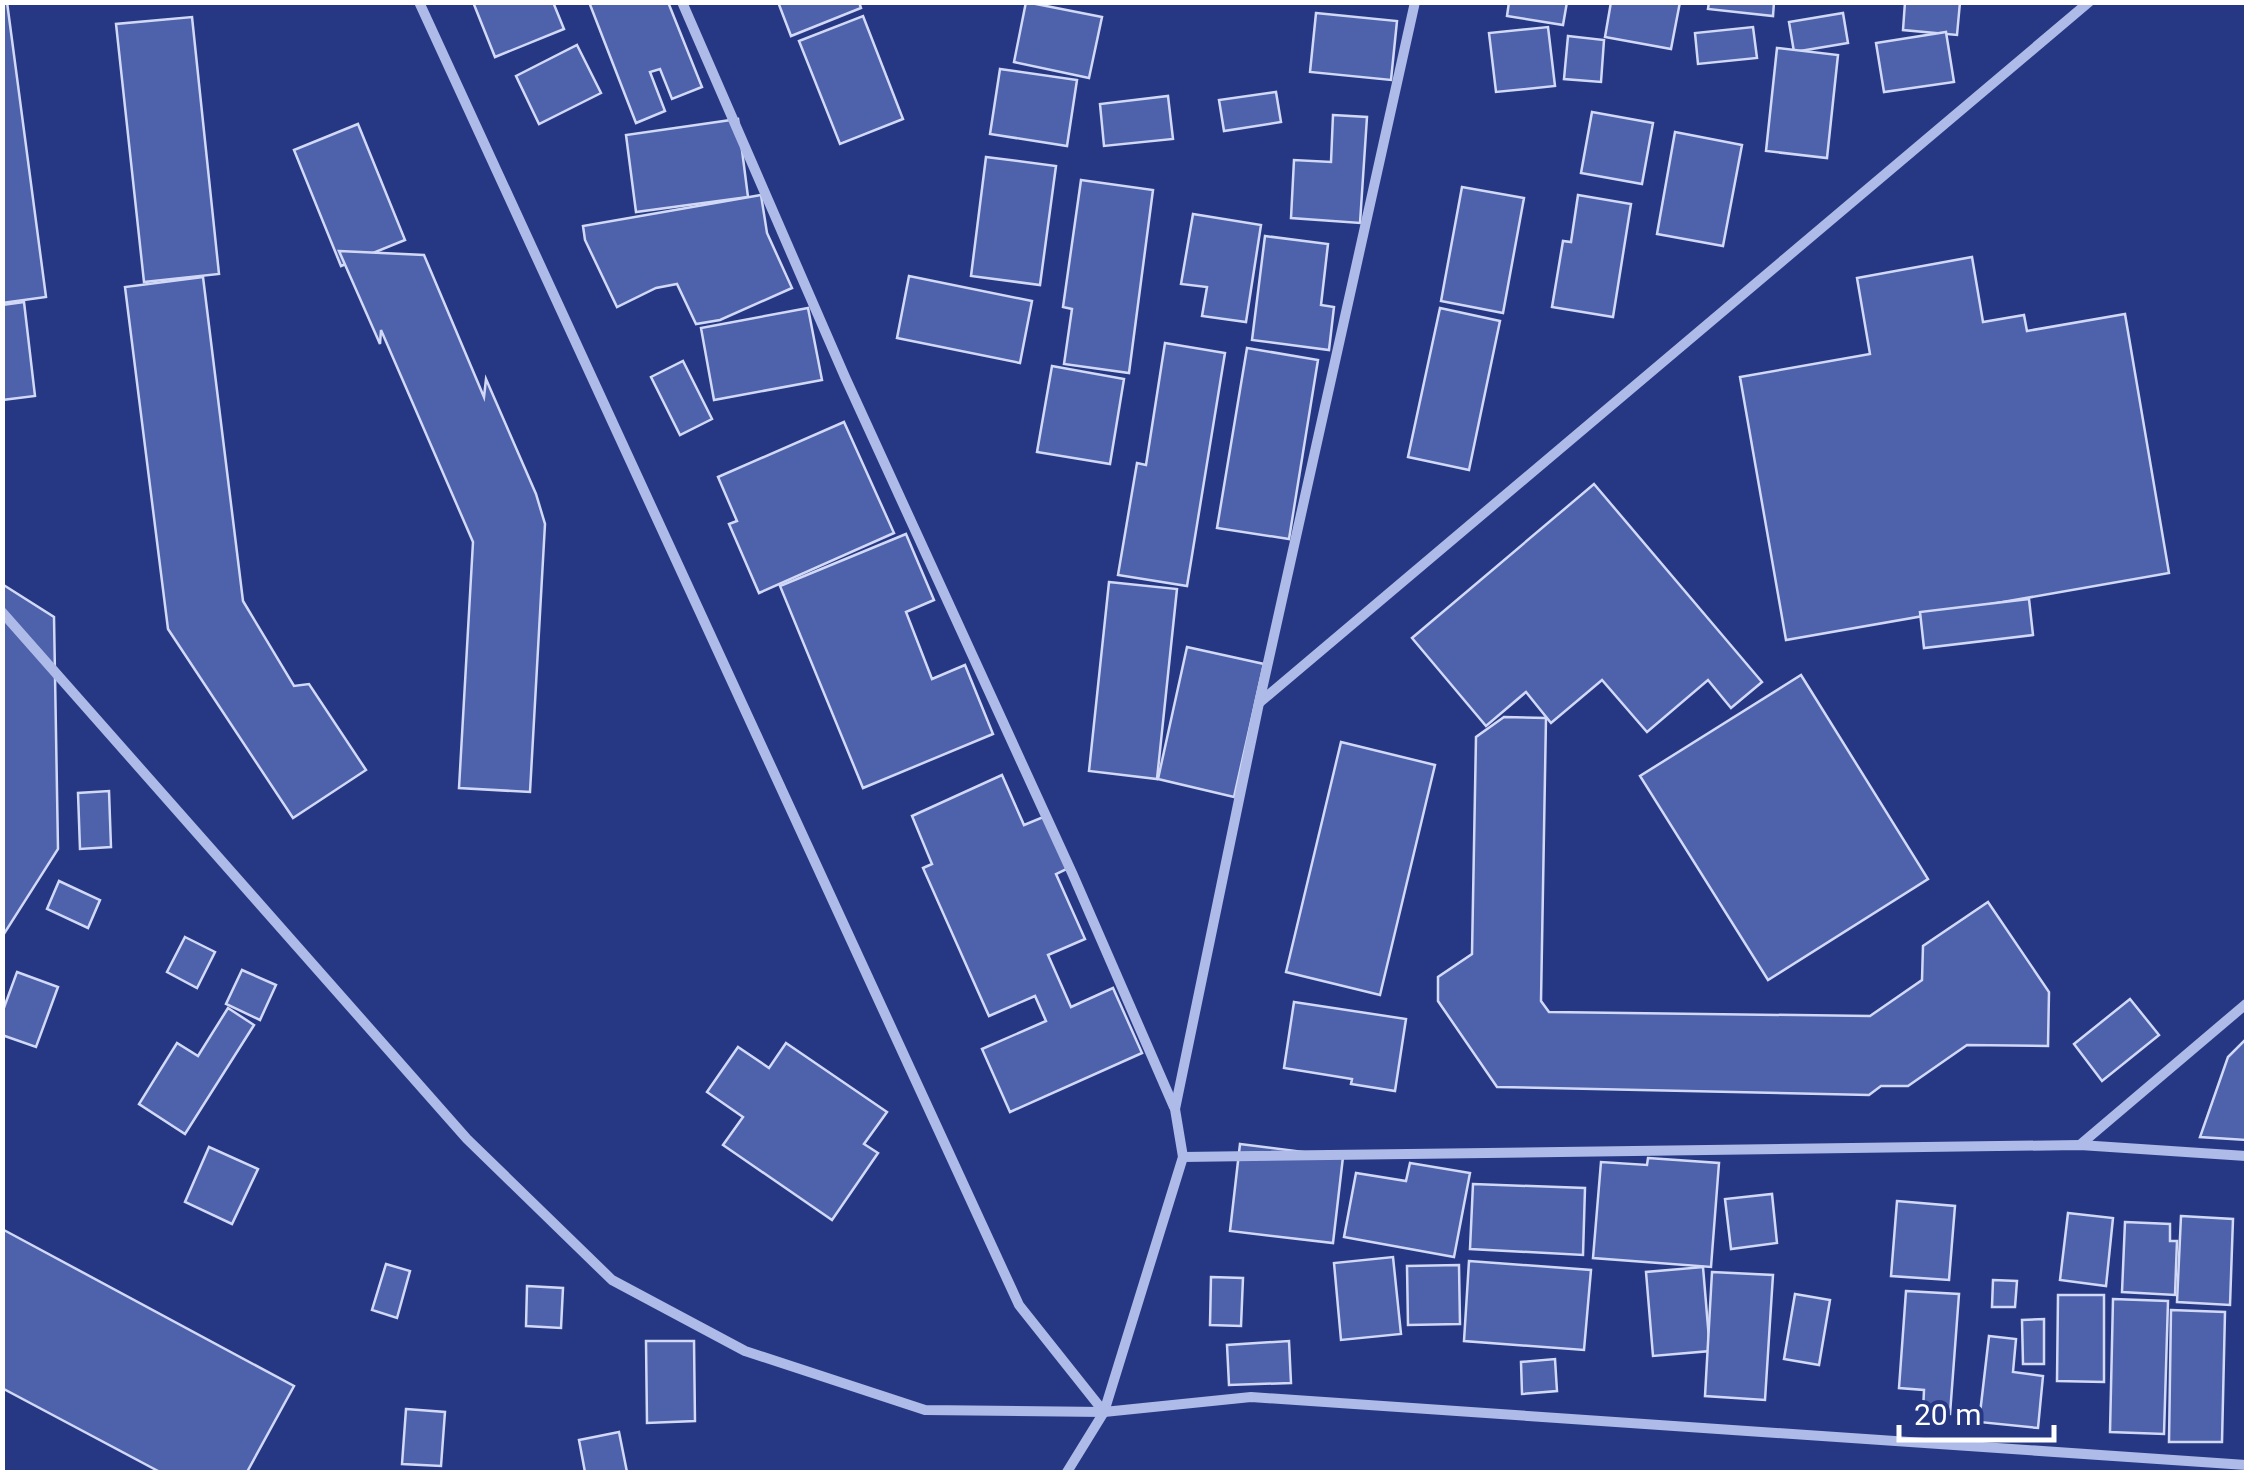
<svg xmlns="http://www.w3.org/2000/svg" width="2249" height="1475" viewBox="0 0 2249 1475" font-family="Roboto,sans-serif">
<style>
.building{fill:#4e61ab;stroke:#d2d9f6;stroke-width:2.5}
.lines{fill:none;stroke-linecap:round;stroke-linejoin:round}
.street{stroke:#aebae7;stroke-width:10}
</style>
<rect width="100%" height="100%" fill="#263883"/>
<g class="building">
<polygon points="2,2 7,2 46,297 2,303"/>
<polygon points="473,2 553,2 564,29 495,57"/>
<polygon points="589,2 668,2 702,87 672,99 660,69 650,72 665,111 636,123"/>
<polygon points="778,2 859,2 861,8 791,36"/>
<polygon points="1026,2 1102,17 1089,78 1014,62"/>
<polygon points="1509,2 1567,2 1563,25 1507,16"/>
<polygon points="1611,2 1680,2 1671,49 1605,37"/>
<polygon points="1709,2 1774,2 1773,16 1708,9"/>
<polygon points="1905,2 1960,2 1957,35 1903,30"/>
<polygon points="1316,13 1397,21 1391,80 1310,72"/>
<polygon points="1843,13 1848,43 1794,52 1789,22"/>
<polygon points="863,16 903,119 840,144 799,41"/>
<polygon points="192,17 219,274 144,282 116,24"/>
<polygon points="1548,27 1555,86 1496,92 1489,33"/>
<polygon points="1753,27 1757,58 1698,64 1695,33"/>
<polygon points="1946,32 1954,82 1884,92 1876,43"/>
<polygon points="1568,36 1604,40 1601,82 1564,79"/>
<polygon points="577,45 601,93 539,124 516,76"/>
<polygon points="1777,48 1838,55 1827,158 1766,151"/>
<polygon points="1000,69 1077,80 1067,146 990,134"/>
<polygon points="1276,92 1281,122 1224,131 1219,100"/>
<polygon points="1168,96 1173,139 1104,146 1100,104"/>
<polygon points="1592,112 1653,123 1642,184 1581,173"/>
<polygon points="1333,115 1367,117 1360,223 1291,218 1294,160 1331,162"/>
<polygon points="738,119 748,197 636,212 626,135"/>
<polygon points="358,124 405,240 341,266 294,150"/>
<polygon points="1675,132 1742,145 1723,246 1657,234"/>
<polygon points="986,157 1056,166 1040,285 971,276"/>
<polygon points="1081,180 1153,190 1129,373 1064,364 1072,309 1063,307"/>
<polygon points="1462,187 1524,198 1503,313 1441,301"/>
<polygon points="761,195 767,233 792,288 720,320 696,324 677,284 656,288 617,307 585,240 583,226"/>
<polygon points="1578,195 1631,204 1613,317 1552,307 1563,241 1571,242"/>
<polygon points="1193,214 1261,225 1246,322 1202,316 1207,287 1181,284"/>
<polygon points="1265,236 1328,244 1321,305 1334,307 1329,350 1252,340"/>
<polygon points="339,251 424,255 484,397 486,379 536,494 545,524 530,792 459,788 473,542 381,330 380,344"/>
<polygon points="1972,257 1983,322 2024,315 2027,331 2125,314 2169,573 1786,640 1740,377 1870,354 1857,278"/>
<polygon points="909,276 1032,301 1020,363 897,338"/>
<polygon points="203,277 243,601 294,686 309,684 366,770 293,818 168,629 125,287"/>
<polygon points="24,302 35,396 2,400 2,305"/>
<polygon points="808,308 822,380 714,400 701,328"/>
<polygon points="1440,308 1500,321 1469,470 1408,457"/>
<polygon points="1165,343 1225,353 1187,586 1118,575 1137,463 1146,465"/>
<polygon points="1247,348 1318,360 1289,539 1217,528"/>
<polygon points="683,361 712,419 680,435 651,377"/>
<polygon points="1052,366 1124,379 1110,464 1037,452"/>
<polygon points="844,422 894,533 759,593 729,524 737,521 718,477"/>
<polygon points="1594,484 1762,682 1731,708 1708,680 1647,732 1602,680 1551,723 1526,692 1486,726 1412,638"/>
<polygon points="906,534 934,600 906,612 932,679 965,665 993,734 863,788 780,586"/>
<polygon points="1109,582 1177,589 1157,779 1089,771"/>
<polygon points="2,584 54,617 58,849 2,937"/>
<polygon points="2029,599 2033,635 1924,648 1920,612"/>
<polygon points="1187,647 1264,664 1234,797 1158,779"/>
<polygon points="1801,675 1928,879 1768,980 1640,776"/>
<polygon points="1504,717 1546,718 1541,1001 1549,1012 1870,1016 1922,980 1923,946 1988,902 2049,992 2048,1046 1967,1045 1908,1086 1881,1086 1869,1095 1497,1087 1438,1001 1438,977 1472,954 1476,737"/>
<polygon points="1341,742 1435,765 1380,995 1286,972"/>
<polygon points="1002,775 1024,825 1048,815 1071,867 1056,874 1085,939 1048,955 1071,1007 1113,988 1142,1053 1010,1112 982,1049 1046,1021 1035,996 989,1016 923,868 932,864 912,816"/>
<polygon points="109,791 111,847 80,849 78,793"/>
<polygon points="59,881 100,900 88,928 47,909"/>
<polygon points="185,937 215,952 197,988 167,972"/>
<polygon points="242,970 276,985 260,1020 226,1004"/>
<polygon points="17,972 58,987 36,1047 2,1035 2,1013"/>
<polygon points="2130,999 2159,1035 2102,1081 2074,1044"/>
<polygon points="1294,1002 1406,1019 1395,1091 1351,1084 1352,1079 1284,1068"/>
<polygon points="228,1008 254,1025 185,1134 139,1104 177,1043 198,1056"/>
<polygon points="2246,1039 2246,1140 2200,1137 2228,1057"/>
<polygon points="786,1043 887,1112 864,1144 878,1153 832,1220 723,1145 743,1117 707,1092 738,1047 769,1068"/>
<polygon points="1240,1144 1343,1157 1333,1243 1230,1231"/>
<polygon points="209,1147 258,1169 232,1224 185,1202"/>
<polygon points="1648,1158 1719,1163 1711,1267 1593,1258 1601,1162 1647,1165"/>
<polygon points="1410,1163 1470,1173 1454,1257 1344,1237 1356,1173 1406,1181"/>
<polygon points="1473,1184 1585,1188 1583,1255 1470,1249"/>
<polygon points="1772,1194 1777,1243 1731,1249 1725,1199"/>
<polygon points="1897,1201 1955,1206 1949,1280 1891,1276"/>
<polygon points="2068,1213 2113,1218 2106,1286 2060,1280"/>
<polygon points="2181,1216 2233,1219 2230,1305 2177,1302"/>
<polygon points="2125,1222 2170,1224 2170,1241 2177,1241 2175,1295 2122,1292"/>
<polygon points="2,1229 294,1386 247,1472 160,1472 2,1388"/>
<polygon points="1393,1257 1401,1334 1341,1340 1334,1263"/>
<polygon points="1469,1261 1591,1270 1584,1350 1464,1341"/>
<polygon points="386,1264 410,1271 397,1318 372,1310"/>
<polygon points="1459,1265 1460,1324 1408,1325 1407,1266"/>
<polygon points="1703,1267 1710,1351 1653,1356 1646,1272"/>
<polygon points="1712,1272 1773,1275 1765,1400 1705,1396"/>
<polygon points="1211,1277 1243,1278 1241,1326 1210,1325"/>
<polygon points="1993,1280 2017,1281 2015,1307 1992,1307"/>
<polygon points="527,1286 563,1288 561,1328 526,1326"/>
<polygon points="1906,1291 1959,1294 1950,1414 1923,1412 1924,1390 1899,1388"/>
<polygon points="1795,1294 1830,1300 1819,1365 1784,1359"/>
<polygon points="2058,1295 2104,1295 2104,1382 2057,1381"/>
<polygon points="2113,1299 2168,1301 2164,1434 2110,1432"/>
<polygon points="2171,1310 2225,1312 2222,1442 2169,1442"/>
<polygon points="2044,1319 2044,1364 2023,1364 2022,1320"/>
<polygon points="1989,1336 2016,1339 2013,1372 2043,1376 2038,1428 1979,1422"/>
<polygon points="646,1341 694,1341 695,1421 647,1423"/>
<polygon points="1289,1341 1291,1383 1229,1385 1227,1345"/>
<polygon points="1555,1359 1557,1391 1522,1394 1521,1362"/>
<polygon points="406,1409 445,1412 441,1466 402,1464"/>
<polygon points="619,1432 627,1472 585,1472 579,1440"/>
</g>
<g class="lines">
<g class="street">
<polyline points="419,2 1019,1305 1104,1412"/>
<polyline points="682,2 845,377 1073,875 1174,1107"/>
<polyline points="2,612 467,1139 612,1280 745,1351 925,1410 1104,1412 1251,1397 2246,1465"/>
<polyline points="1259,703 2089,2"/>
<polyline points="2081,1144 2246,1004"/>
<polyline points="1183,1157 2080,1145 2246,1156"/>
<polyline points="1067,1472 1104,1412 1183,1157 1175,1109 1259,703 1415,2"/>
</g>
</g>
<rect width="2249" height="1475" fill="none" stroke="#ffffff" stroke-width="10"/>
<path d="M1899 1425v15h155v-15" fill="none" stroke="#ffffff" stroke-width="5"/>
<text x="1914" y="1425" font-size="30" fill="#ffffff" stroke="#263883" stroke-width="8" paint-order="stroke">20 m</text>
</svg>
